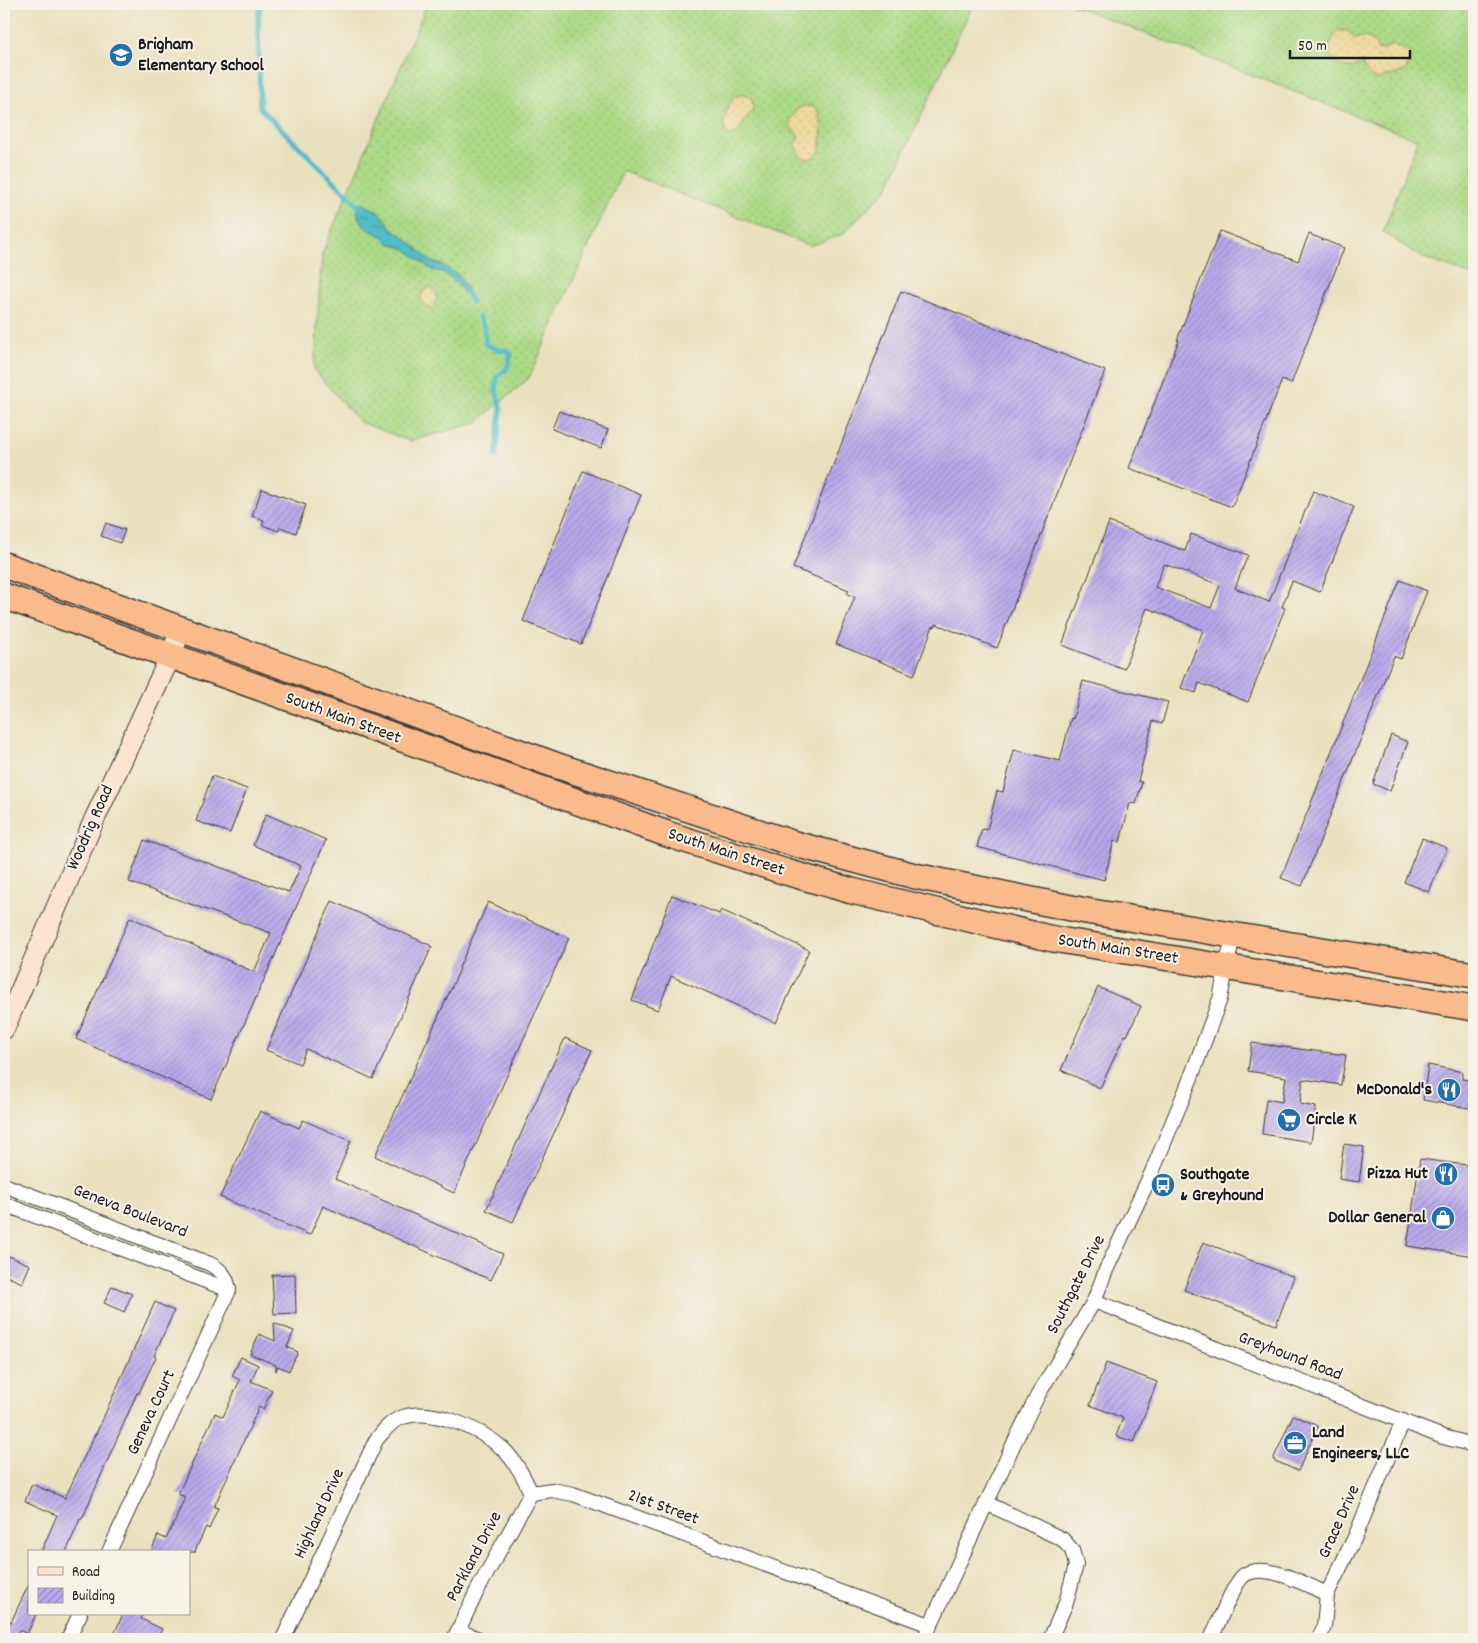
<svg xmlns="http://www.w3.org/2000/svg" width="1478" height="1643" viewBox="0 0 1478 1643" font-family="Dekko,sans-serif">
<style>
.grass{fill:url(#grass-dots);stroke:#647b51}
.sand{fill:url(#sand-dots);stroke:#857b5d}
.water{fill:url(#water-ripples);stroke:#366c73}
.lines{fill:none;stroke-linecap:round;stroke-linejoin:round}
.stream{stroke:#51bdca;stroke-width:5}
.building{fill:url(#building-hatch);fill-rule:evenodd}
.street-casing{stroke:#3b3a34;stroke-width:16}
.secondary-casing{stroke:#3b3a34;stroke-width:22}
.highway-casing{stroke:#3b3a34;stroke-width:28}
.street{stroke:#fff;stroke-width:14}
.secondary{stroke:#fde4d1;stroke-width:20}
.highway{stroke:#fabb8c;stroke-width:25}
.labels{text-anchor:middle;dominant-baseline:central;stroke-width:4;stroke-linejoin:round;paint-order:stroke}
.poi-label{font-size:18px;font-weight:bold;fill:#1c1c1c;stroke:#f7f3e8;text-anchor:start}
.street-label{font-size:18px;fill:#1c1c1c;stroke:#f7f3e8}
</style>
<defs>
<pattern id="grass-dots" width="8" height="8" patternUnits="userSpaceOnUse" patternTransform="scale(1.25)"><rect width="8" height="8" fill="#acda86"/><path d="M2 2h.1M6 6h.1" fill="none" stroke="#93ba73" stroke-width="1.8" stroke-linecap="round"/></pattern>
<pattern id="sand-dots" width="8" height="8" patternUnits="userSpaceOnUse" patternTransform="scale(1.25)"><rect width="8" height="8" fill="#eeda9e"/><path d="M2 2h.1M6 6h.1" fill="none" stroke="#ccba88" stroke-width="1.8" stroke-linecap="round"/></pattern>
<pattern id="water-ripples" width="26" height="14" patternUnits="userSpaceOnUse" patternTransform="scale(1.25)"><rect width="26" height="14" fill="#51bdca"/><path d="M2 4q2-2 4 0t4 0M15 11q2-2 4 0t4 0" fill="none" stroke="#4299a3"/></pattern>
<pattern id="building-hatch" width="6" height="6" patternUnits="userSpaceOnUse" patternTransform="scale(1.25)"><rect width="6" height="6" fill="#b8a9ec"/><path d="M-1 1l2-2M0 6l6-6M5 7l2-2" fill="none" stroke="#9589be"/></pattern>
</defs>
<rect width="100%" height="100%" fill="#f7f3e8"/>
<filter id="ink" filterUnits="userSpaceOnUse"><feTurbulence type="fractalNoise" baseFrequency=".02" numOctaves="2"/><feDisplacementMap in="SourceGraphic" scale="10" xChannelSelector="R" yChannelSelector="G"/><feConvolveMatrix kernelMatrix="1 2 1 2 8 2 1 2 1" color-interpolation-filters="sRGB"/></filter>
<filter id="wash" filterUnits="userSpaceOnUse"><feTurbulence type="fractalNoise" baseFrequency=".0096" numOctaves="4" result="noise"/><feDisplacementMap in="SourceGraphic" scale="20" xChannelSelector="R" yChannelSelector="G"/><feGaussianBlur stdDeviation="1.12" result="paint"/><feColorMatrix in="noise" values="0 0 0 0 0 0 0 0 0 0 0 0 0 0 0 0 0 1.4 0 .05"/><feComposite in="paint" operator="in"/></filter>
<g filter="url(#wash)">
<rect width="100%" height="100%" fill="#e9e1be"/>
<g class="grass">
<polygon points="427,4 973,4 887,189 843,234 810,246 623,171 529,378 476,423 410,441 360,422 314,370 322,254"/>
<polygon points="1070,4 1474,4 1474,276 1421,257 1383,232 1418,140"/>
</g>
<g class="sand">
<path d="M1340,30L1347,31L1356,40L1360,37C1371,37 1375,41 1378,51L1392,45L1407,51L1411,56L1406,70L1391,76L1387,75L1377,80C1369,76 1364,70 1362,61L1352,68L1339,65L1329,54C1329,43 1332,37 1340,30Z"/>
<path d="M739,95L748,96L752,99L753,109C751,113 748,116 746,119C740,127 741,134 730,136C718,128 727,107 734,96Z"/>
<path d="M805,106C807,106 810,106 813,107C825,112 821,141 820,151L814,157L807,160C800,156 798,153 795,146L799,136L791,127L789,122L797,109Z"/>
<path d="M431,287L436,292C437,298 437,304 431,308C417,306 418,291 431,287Z"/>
</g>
<polygon class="water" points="363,203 378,212 386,219 390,227 403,236 432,262 442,265 458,275 469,293 466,295 452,278 443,272 432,270 406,249 389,243 382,236 365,227 357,213 359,206"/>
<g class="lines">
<g class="stream">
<polyline points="261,4 258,18 260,108 359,206"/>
<polyline points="467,294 472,302"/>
<polyline points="479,317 484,327 486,344 498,350 507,350 511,355 507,369 497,377 496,390 501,409 496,456"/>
</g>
</g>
<g id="blocks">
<g class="building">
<polygon points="1220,231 1298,261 1309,234 1344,248 1291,384 1282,380 1232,507 1129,468 1179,340 1177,340"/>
<polygon points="901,291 1105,371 997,648 936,624 935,627 933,626 914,675 836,644 855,597 847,594 849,590 793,568"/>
<polygon points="559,411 608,430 601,448 552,429"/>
<polygon points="583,471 641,495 581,644 523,621"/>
<polygon points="262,489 306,505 296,533 280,527 279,531 262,525 264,520 252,516"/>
<path d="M1313,491L1354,507L1320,592L1292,581L1282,607L1285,608L1248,702L1199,683L1196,693L1181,688L1203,630L1147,608L1124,669L1062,645L1109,522L1185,551L1191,534L1248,555L1235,588L1269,602ZM1164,564L1220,585L1211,608L1155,587Z"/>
<polygon points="106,523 125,530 120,543 101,536"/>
<polygon points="1400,580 1427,591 1401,659 1394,656 1302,886 1281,878"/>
<polygon points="1083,681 1168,702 1162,724 1153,721 1138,781 1142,782 1136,804 1130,803 1120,842 1114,841 1104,880 977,847 982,829 987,830 997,791 1003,792 1014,750 1060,761 1071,718 1073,719"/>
<polygon points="1391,735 1408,742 1390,791 1373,784"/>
<polygon points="212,776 247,789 230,833 196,821"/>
<polygon points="266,814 326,840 211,1099 76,1039 130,917 254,972 271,933 129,882 144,840 289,892 301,866 253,845"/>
<polygon points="1422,838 1447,848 1429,892 1404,882"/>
<polygon points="672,895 719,914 721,910 809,950 776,1023 671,976 658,1010 632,1000"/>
<polygon points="332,901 432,946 373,1079 306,1049 300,1064 266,1050"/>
<polygon points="488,902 569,938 454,1193 375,1156 460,969 459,968"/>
<polygon points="1098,987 1141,1006 1127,1036 1125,1035 1100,1088 1061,1070"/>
<polygon points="565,1038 592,1050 513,1222 486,1210"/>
<polygon points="1252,1043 1346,1055 1341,1085 1303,1079 1300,1104 1316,1107 1311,1142 1262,1134 1266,1099 1282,1102 1286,1077 1248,1071"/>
<polygon points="1428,1065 1463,1072 1462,1079 1474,1081 1474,1109 1423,1100"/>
<polygon points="260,1111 299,1128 303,1120 351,1141 335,1179 503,1254 491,1280 323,1206 310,1235 220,1197"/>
<polygon points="1344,1144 1364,1147 1359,1182 1339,1179"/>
<polygon points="1420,1159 1474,1166 1474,1256 1407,1246"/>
<polygon points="1203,1242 1294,1277 1276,1325 1184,1290"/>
<polygon points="9,1256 30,1265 22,1283 4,1275 4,1267"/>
<polygon points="295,1274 296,1313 274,1314 272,1275"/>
<polygon points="112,1286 132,1294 124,1312 104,1303"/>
<polygon points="155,1302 174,1311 154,1356 156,1357 139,1393 137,1393 82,1519 80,1519 66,1552 41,1552 57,1515 25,1501 32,1484 65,1498 95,1434 96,1434"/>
<polygon points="274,1323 294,1331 287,1347 298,1352 289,1371 278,1366 276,1371 276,1365 250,1354 259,1334 275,1341"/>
<polygon points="241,1357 258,1365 251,1381 272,1390 263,1409 259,1407 214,1507 218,1508 209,1529 206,1527 195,1551 196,1552 151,1552 158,1535 166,1539 175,1521 185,1497 178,1494 215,1413 223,1417 240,1380 232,1376"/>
<polygon points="1106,1363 1157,1382 1134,1442 1116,1436 1123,1418 1090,1405"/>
<polygon points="1293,1415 1318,1426 1298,1471 1273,1460"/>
<polygon points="29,1584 29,1614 36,1614 27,1634 19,1630 14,1639 4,1639 4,1619 11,1622"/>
<polygon points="123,1614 143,1614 141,1619 162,1629 157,1639 112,1639"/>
</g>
</g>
</g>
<g filter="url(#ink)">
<use href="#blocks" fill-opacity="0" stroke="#3b3a34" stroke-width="1"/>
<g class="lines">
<g class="street-casing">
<g id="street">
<path d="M4,1185L210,1264C221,1270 227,1276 229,1290"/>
<polyline points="4,1204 229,1290"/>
<polyline points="1094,1301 1443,1437 1474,1445"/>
<polyline points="531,1493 552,1490 573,1494 930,1625"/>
<polyline points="986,1503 1062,1539 1072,1550 1076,1565 1066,1603 1050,1639"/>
<polyline points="109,1552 229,1290"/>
<polyline points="458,1631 479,1639"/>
<polyline points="68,1639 80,1614"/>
<path d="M283,1639L376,1440C383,1432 389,1423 398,1419C428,1405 479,1428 502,1448C515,1460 524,1477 531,1493"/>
<polyline points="454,1639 477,1591 531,1493"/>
<polyline points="924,1639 1015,1441 1038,1395 1094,1301 1106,1270 1152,1172 1190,1080 1220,999 1233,935"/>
<path d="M1211,1639C1217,1626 1233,1585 1243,1576C1263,1560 1307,1585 1327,1594"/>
<polyline points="1319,1639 1324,1627 1327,1594 1356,1535 1403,1421"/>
</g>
</g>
<g class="secondary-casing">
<polyline id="secondary" points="4,1029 95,818 171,655 181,629"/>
</g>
<g class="highway-casing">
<g id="highway">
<polyline points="4,565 555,765 795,844 915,876 1086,911 1474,975"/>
<polyline points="4,596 670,835 786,872 852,891 1053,939 1474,1008"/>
</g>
</g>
<use href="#street" class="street"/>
<use href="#secondary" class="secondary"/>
<use href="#highway" class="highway"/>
</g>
</g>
<defs>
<g id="school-disc" transform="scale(1.25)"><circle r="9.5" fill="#1f6fb2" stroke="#f7f3e8"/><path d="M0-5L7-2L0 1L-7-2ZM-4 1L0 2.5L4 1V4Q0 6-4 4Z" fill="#fff"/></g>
<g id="restaurant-disc" transform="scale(1.25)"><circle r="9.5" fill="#1f6fb2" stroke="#f7f3e8"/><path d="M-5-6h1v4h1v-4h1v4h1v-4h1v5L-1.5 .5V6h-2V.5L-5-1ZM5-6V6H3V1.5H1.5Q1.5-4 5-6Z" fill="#fff"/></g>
<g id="supermarket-disc" transform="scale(1.25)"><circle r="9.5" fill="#1f6fb2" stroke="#f7f3e8"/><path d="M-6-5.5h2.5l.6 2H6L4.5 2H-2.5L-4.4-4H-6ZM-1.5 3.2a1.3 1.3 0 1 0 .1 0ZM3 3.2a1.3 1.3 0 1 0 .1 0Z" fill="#fff"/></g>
<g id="bus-disc" transform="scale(1.25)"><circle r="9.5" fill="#1f6fb2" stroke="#f7f3e8"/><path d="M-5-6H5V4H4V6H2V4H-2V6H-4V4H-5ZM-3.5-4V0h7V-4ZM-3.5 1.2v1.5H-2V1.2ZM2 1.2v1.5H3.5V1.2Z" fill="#fff"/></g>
<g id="shop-disc" transform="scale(1.25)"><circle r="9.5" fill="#1f6fb2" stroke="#f7f3e8"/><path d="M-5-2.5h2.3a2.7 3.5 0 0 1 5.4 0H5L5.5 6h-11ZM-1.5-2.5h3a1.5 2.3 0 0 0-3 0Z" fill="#fff"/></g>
<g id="office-disc" transform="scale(1.25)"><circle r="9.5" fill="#1f6fb2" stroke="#f7f3e8"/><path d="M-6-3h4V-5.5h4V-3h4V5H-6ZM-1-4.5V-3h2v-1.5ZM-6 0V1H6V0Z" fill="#fff"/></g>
</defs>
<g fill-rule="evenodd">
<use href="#school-disc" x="121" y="55"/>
<use href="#restaurant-disc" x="1449" y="1090"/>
<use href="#supermarket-disc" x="1289" y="1120"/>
<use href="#restaurant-disc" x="1446" y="1174"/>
<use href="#bus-disc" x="1163" y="1185"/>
<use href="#shop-disc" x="1443" y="1218"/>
<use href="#office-disc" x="1295" y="1443"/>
</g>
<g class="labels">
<g class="poi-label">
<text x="138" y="45">Brigham<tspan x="138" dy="21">Elementary School</tspan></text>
<text x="1432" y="1090" text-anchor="end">McDonald's</text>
<text x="1306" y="1120">Circle K</text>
<text x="1428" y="1174" text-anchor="end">Pizza Hut</text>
<text x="1180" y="1175">Southgate<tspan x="1180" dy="21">&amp; Greyhound</tspan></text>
<text x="1426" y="1218" text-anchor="end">Dollar General</text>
<text x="1312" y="1433">Land<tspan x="1312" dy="21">Engineers, LLC</tspan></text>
</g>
<g class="street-label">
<text transform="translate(343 719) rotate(20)">South Main Street</text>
<text transform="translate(91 828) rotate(-66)">Woodrig Road</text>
<text transform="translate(726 853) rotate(18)">South Main Street</text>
<text transform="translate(1118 950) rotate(9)">South Main Street</text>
<text transform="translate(130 1212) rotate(21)">Geneva Boulevard</text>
<text transform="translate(1077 1285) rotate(-63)">Southgate Drive</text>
<text transform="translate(1290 1357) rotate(21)">Greyhound Road</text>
<text transform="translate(152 1413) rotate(-65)">Geneva Court</text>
<text transform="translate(663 1508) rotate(20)">21st Street</text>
<text transform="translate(320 1514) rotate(-65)">Highland Drive</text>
<text transform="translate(1340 1522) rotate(-66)">Grace Drive</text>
<text transform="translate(475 1557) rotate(-62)">Parkland Drive</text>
</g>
</g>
<rect width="1478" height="1643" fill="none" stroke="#f7f3e8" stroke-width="20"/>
<rect x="28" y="1550" width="162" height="65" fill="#f7f3e8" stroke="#9f9d96"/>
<rect x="38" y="1567" width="25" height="8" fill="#fde4d1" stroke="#9f9d96"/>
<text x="72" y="1576" font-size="15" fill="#1c1c1c">Road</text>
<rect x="38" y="1588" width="25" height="15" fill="url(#building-hatch)" stroke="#9f9d96"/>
<text x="72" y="1600" font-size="15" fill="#1c1c1c">Building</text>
<path d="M1290 50v8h120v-8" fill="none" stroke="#1c1c1c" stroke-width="2.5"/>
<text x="1298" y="50" font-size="15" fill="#1c1c1c" stroke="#f7f3e8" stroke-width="4" paint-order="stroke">50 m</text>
</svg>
